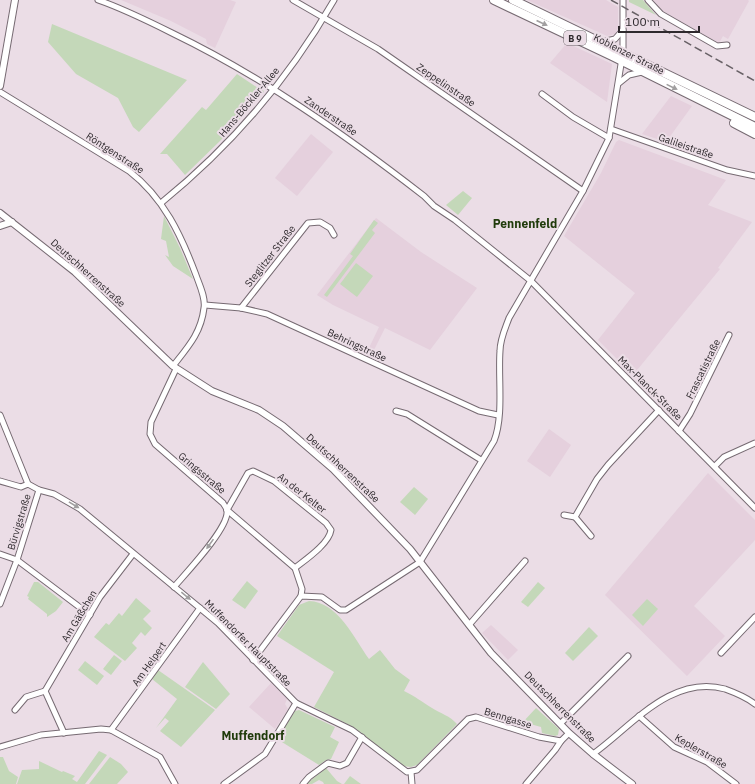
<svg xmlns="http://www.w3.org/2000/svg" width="755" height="784" viewBox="0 0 755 784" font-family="'IBM Plex Sans',sans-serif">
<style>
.built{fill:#e5d0dd}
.green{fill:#c4d8b9}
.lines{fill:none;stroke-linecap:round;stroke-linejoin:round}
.minor-casing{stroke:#766a72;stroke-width:7}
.tertiary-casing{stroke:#766a72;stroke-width:8}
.primary-casing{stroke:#766a72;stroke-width:10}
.minor{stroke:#fff;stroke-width:5}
.tertiary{stroke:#fff;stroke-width:6}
.primary{stroke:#fff;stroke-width:8}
.rail{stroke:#686166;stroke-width:1.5;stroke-dasharray:8 4;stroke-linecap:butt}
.oneway{fill:#a19fa0}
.labels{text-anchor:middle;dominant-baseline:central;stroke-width:4;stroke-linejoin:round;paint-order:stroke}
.shield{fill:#ebdde6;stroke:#675f64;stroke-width:1}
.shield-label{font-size:9px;font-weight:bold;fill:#2e292d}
.street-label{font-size:10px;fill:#2e292d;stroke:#ebdde6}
.quarter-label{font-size:12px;font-weight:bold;fill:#203b0b;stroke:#ebdde6}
</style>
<rect width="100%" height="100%" fill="#ebdde6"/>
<g class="built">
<polygon points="121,0 230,0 236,2 215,48 207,44 206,39 171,21"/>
<polygon points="527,0 606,0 618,7 618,28 615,34 607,36"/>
<polygon points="653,0 748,0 749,1 728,39 723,36 719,43 663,11"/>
<polygon points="567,43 612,64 607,102 550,63"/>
<polygon points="671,96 692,106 666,142 642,134"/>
<polygon points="311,134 333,152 297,196 275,178"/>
<polygon points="619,140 726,180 708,205 752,222 718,268 720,269 633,375 598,340 635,293 564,236 601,173 616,142"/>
<polygon points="376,218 421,252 477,288 430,350 385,328 373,352 368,350 379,327 333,305 317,295"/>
<polygon points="549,429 571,445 550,477 527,461"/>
<polygon points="708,473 755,520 755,540 694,606 725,636 687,676 605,595"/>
<polygon points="491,625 518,650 508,660 482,633"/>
<polygon points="271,683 287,699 285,704 288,709 275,729 249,707"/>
</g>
<g class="green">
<polygon points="629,0 643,0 656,15 629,2"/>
<polygon points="52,24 187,80 139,132 133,127 118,98 76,74 48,42"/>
<polygon points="237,74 258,88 263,90 264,92 221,140 185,175 167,154 160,154 202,107 206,110"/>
<polygon points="463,191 472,198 458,215 446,205"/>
<polygon points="164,216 180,248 193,279 173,266 165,255 169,257 166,241 161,239"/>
<polygon points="374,220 378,223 372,230 375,233 327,297 324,295 353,256 350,254"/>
<polygon points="356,263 373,276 357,297 340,284"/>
<polygon points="414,487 428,499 415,515 400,502"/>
<polygon points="247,581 258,591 245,609 232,600"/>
<polygon points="34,582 38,582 63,602 56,611 47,617 47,614 28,599 29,597 27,596"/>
<polygon points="538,582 545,588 528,607 521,602"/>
<polygon points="136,598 151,611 143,619 152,628 145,636 141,632 132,643 137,648 125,661 94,637 106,623 109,625 119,613 122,616"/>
<polygon points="647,599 658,609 643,626 632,615"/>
<path d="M309,601C338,602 354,638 369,659L380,650L395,669L410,680L404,691C415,696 422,702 432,708C441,714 449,715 457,724L417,765L411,767L402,766L353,727L314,707L334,672L277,636L299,605Z"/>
<polygon points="589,627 598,636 573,661 565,653"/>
<polygon points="114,655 122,661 111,675 103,669"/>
<polygon points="85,661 104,676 97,685 78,670"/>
<polygon points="203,662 230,694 216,709 185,687"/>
<polygon points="158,670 215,710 181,747 160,731 169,721 165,718 156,728 177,699 152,679"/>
<polygon points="536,708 559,729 558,735 555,736 542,733 541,727 523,722"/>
<polygon points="299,710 335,727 330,737 339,742 331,759 326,760 319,765 277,739 295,711"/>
<polygon points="99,751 107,755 85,784 17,784 22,770 39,769 39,761 62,772 63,771 75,776 72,779 77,782"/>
<polygon points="0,757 3,757 9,771 18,777 16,784 0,784"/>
<polygon points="110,757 121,764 128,772 117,784 89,784"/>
<polygon points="326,768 337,781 342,784 324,784 323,782 319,780 312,784 306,784"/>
<polygon points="350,776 361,784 344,784"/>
</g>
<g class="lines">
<g class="minor-casing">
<g id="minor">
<path d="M98,0C124,9 148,21 172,33C263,77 344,134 424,196L434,206L455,220L531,281L755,508"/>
<polyline points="293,0 378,49 583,191"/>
<polyline points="648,0 661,14 717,46 727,45"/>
<polyline points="602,42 615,39 623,30"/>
<polyline points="619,83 629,75 642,72"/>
<path d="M0,92L129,171C164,198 181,235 196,275C199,284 206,298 204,308C201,333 188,347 173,366"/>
<polyline points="542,94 573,117 609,138"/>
<polyline points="611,129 727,170 755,176"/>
<path d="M161,203C230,147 290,77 334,0"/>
<polyline points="205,305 241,308 267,314 479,411 498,415"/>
<polyline points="241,308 308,223 320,222 330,228 334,235"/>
<polyline points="396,411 407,414 481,460"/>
<polyline points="0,415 28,484"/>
<polyline points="679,431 690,414 729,335"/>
<polyline points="715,466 724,457 755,443"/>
<polyline points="0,481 21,487 28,484 39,490 54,494 80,509 218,623 296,703 352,730 407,772 417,770 468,719 476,717 539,737 561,741 569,733"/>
<path d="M227,510L248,473L253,471L274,481L326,523L331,530C329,544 305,560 295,568"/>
<polyline points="227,510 295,568 302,589 301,596"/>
<polyline points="564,515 575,517"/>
<polyline points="591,536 575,517 597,479 608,465 659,410"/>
<polyline points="0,554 17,560 90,615"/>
<path d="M174,587C186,573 229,528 227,511C227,508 224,505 223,503L155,444L150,434L151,422L176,369"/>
<polyline points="0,604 17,560 39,490"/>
<polyline points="469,625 525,561"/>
<polyline points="721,653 755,617"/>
<path d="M253,660L301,596L322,597L340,610H346L420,562L494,441C504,416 498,378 500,351C500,339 505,329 509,318L583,191L609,138L623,52V0"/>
<polyline points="15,710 26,697 45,691"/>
<polyline points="639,716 674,747 707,762 736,784"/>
<polyline points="561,723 628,656"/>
<polyline points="111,730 200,608"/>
<polyline points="64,733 45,691 100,597 133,554"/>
<polyline points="0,747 41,735 101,729 111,730 160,757 175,784"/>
<path d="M593,754C631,727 671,674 725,689C736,693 746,697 755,704"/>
<polyline points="411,772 412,784"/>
<polyline points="224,784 265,754 296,703"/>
<polyline points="303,784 309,777 328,763 340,766 347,763 362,737"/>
<polyline points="526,784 555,750 561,741"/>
</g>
</g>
<g class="tertiary-casing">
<g id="tertiary">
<polyline points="0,86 15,0"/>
<polyline points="0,213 75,272 173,366 212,391 259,410 283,426 333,469 410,549 491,653 569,733 593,754 632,784"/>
<polyline points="0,226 12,222"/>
</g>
</g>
<g class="primary-casing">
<g id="primary">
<polyline points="494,0 612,56 755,127"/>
<polyline points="513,0 755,117"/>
<polyline points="734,123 755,134"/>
</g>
</g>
<use href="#minor" class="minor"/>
<use href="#tertiary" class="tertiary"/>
<use href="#primary" class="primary"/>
<polyline class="rail" points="611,0 755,81"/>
</g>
<defs><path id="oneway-solid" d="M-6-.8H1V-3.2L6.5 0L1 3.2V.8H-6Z"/></defs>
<g class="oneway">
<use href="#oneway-solid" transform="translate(542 23) rotate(25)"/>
<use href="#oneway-solid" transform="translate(672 87) rotate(26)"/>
<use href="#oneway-solid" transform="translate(74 505) rotate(31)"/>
<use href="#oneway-solid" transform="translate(210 544) rotate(125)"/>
<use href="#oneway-solid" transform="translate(186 596) rotate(39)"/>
</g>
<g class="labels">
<rect class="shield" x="564" y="31" width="22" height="14" rx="3"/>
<g class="shield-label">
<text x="575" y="38">B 9</text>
</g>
<g class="street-label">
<text transform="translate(629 54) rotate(27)">Koblenzer Straße</text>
<text transform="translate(446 85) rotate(34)">Zeppelinstraße</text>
<text transform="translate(249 102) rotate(-50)">Hans-Böckler-Allee</text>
<text transform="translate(331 116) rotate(34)">Zanderstraße</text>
<text transform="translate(686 146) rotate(19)">Galileistraße</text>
<text transform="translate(115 153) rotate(33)">Röntgenstraße</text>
<text transform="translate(270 256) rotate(-52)">Steglitzer Straße</text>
<text transform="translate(88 273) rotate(42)">Deutschherrenstraße</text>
<text transform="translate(357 345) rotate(25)">Behringstraße</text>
<text transform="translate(703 369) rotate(-64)">Frascatistraße</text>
<text transform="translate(650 388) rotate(45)">Max-Planck-Straße</text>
<text transform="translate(343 468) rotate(43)">Deutschherrenstraße</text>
<text transform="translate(202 473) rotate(40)">Gringsstraße</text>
<text transform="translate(302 493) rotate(38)">An der Kelter</text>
<text transform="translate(19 522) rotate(-73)">Bürvigstraße</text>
<text transform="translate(79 616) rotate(-59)">Am Gäßchen</text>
<text transform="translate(248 643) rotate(45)">Muffendorfer Hauptstraße</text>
<text transform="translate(149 664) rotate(-55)">Am Helpert</text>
<text transform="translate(560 707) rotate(45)">Deutschherrenstraße</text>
<text transform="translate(508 718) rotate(17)">Benngasse</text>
<text transform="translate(701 751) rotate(30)">Keplerstraße</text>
</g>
<g class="quarter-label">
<text x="525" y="223">Pennenfeld</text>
<text x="253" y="735">Muffendorf</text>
</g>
</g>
<path d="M619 26v6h80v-6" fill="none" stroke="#2e292d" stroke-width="2"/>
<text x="625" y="26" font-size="12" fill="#2e292d" stroke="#ebdde6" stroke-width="3" paint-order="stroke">100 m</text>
</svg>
